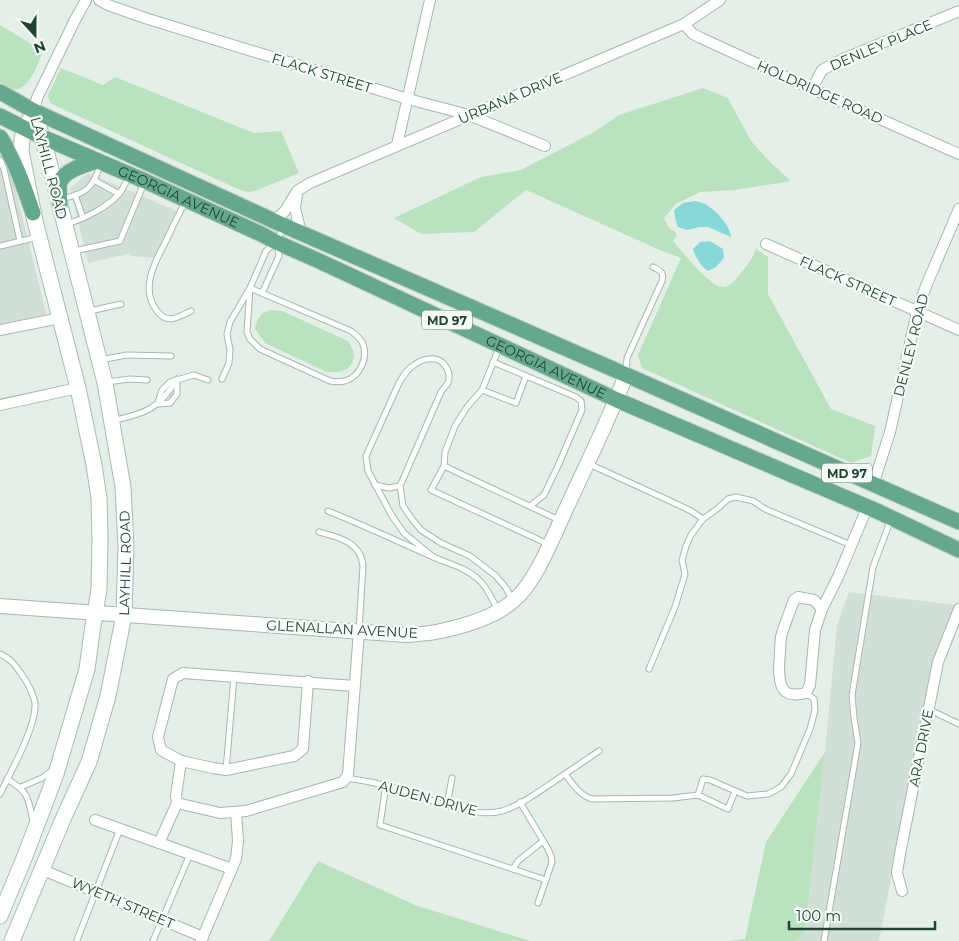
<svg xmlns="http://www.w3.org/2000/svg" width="959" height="941" viewBox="0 0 959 941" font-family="Montserrat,sans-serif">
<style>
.built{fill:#d2dfd7}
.green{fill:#bbe2bf}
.water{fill:#87d9d9}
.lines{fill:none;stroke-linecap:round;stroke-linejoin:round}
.service-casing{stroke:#a6b8ae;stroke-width:7}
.minor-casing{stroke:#a6b8ae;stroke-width:12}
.tertiary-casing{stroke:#a6b8ae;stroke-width:16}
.secondary-casing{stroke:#a4bfb1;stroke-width:17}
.primary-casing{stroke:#c1cac6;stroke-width:17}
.service{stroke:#fff;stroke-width:5}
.minor{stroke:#fff;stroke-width:10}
.tertiary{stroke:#fff;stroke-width:14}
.secondary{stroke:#fff;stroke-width:15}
.primary{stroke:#64a98c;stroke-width:15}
.labels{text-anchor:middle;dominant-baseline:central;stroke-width:4.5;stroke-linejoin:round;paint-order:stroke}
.shield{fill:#f5fbf7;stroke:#617a6e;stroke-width:1}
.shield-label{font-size:12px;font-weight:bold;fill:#214334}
.street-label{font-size:14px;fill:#214334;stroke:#f5fbf7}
</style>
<rect width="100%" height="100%" fill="#e4efe8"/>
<g class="built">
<polygon points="0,148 4,155 13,179 47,317 0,327"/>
<polygon points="88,173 177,211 154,258 131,256 128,254 88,263 70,188"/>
<polygon points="849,592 956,605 931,672 879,941 796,941 805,932 825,752 837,625"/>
</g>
<g class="green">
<path d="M0,25L43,51C38,63 28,96 10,88C6,87 3,84 0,82Z"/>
<polygon points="61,68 103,85 115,77 254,133 281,131 299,173 255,191 248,192 240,190 52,104 49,100 48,95"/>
<path d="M703,88L728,98L751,141L772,164L791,181L735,190L700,192L676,204L664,218L669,228L677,234L673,241C682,251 711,289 724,287C731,286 735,280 739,275C746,267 753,259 756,249L768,257V294L831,409L875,426L871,456L851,463L642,368L638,355L681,258L660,250L526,190L474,232L421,234L394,218L481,177L521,170L594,132L619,115Z"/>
<path d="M270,310L282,311L348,341L353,350L354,356L352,363L347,369L339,372H327L265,343L255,329C257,318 260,314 270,310Z"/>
<polygon points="825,752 805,932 796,941 729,941 745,939 766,842"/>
<polygon points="318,861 415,905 530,941 269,941"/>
</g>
<g class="water">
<path d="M695,201C699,202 704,203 707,205C717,212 730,225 731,237L708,227H699L687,230L678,227L675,218L674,210L683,203Z"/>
<path d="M710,241L723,249L724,258L716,267L708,271C700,265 696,258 693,249L700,242Z"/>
</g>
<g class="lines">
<g class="service-casing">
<g id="service">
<polyline points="0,160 4,169 20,241"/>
<polyline points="94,180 119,194"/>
<polyline points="75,195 83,218"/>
<path d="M60,199C87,194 93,188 101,163"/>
<path d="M186,201C179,213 173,226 167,239C156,260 139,288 157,311C167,325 179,317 191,311"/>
<path d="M66,224C82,220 111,206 121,191C124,187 126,182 128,177"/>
<polyline points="0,246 38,237"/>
<polyline points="74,251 120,241 144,183"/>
<path d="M250,288L351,331C355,334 359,337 362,342C369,356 361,376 345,381C340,382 335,382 330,381L260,349L250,339L247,332Z"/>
<polyline points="262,293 279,256 277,245"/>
<polyline points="90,311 121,304"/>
<polyline points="499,348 482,390 516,403 526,376"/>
<polyline points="100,360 127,355 171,356"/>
<polyline points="493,362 576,397 581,401 582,410 557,468 544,495 530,506"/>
<path d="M626,372L627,358L662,281C664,272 661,271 653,267"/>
<polyline points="222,379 229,363 230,350 227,334 230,322 250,288 266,251 276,242 284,227"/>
<polyline points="106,382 130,379 147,380"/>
<polyline points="482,390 467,407 455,426 445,452 444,466 431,490 548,544"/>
<polyline points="158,403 162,390 170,382 194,375 208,380"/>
<polyline points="159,404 170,403 177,394 177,380"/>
<path d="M112,421C145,413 159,410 177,379"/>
<polyline points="589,464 668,500 691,511 703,519"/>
<polyline points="444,466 559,520"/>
<polyline points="375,485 389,488 400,486"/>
<path d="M328,511C363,525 397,541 431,556C448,564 466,567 479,580C488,588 492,600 498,610"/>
<path d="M319,532C338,537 361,542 363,566L359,630"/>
<path d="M433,557L404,533L392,516L368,471L366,456L399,383C403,376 407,369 414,365C418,362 424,359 429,359C443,357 452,371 448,383C446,386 443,389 441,392L400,486L403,506L412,519L421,530L441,543L470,556L496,576L506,588L512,599"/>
<path d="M0,654C10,658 16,666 22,675C28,683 33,694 35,703C37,726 10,773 0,794"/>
<polyline points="649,669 675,607 685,574 682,560 686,546 691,535 703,519 717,509 728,499 736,497 753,501 765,509 851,545"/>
<polyline points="928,709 959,724"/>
<polyline points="226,770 234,677"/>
<polyline points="565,774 599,751"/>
<path d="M346,778C359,780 374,782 387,786C421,794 468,820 502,811C522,805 547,786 565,774C572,783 579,795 592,799L673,798L698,795"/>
<path d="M7,779C29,792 28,798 33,821"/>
<polyline points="386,785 380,825 546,880"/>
<polyline points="21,787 42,778 53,770"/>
<polyline points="698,795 703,779 710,780 747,796 768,794 781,787 791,774 810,729 815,710 814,699 806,693"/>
<polyline points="698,795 728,809 735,791"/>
<polyline points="520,802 548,849 551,856 552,862 538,903"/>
<polyline points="447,805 452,778"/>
<polyline points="513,869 518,861 543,841"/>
<polyline points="77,940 120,829"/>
<polyline points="153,941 190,854"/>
<polyline points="824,941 858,743 854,718 852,695 873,567 891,519"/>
</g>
</g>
<g class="minor-casing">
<g id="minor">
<polyline points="99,0 108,5 145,18 408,99 469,115 545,146"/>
<polyline points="684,24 693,34 701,38 812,89 959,154"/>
<polyline points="812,89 822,70 843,59 959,11"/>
<polyline points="34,111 37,98 75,20 86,0"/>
<polyline points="397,145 430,0"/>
<polyline points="297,194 295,208 301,233"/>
<polyline points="274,221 285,211 297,191 310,183 684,24 720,0"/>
<polyline points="766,244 959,330"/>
<polyline points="0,330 60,318"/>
<polyline points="0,405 78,388"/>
<polyline points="873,485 890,432 917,312 926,286 959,209"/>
<path d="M822,609L814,600L798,597L794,600C790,612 784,625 781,637C780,646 780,656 779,665C779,686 781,699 806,693L810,685L815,630L822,609L838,577L867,508"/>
<polyline points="308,681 303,749 294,756 226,770 213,768 181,761 161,750 158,737 173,679 183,673 354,686"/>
<polyline points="181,761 176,796 177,803 220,813 246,811 343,782 348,775 359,631"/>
<polyline points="95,820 232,869"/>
<polyline points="159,843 177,803"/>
<polyline points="43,870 203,937"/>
<polyline points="902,891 897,873 900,854 938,662 959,609"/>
<polyline points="201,941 236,859 238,841 236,812"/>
</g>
</g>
<g class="tertiary-casing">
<path id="tertiary" d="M0,606L406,635C416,634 426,634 436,632C461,627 494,618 513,601C536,583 554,534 567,507C587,463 609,420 626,375"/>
</g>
<g class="secondary-casing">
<g id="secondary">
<polyline points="0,916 25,856 56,774 87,669 92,632 99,589 100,539 99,498 94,465 78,388 35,221 21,151 22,139 25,128 31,117"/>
<path id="s1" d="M12,941L63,819L89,762L108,696L124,615L126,547L123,487L105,383L47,154L34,111"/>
</g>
</g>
<g class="primary-casing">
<g id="primary">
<polyline points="0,92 34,111 285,226 606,366 959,522"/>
<path id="s2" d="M0,116L42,137L145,181L158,187L261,234L276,242L317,260L617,400L879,512L959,550"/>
<path d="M0,137C15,160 24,187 33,213"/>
<path d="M60,206C60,200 58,187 60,182C65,169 87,164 98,161"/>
</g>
</g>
<use href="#service" class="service"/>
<use href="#minor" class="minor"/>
<use href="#tertiary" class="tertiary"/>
<use href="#secondary" class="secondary"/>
<use href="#primary" class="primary"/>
</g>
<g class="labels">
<g class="shield">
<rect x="422" y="310.5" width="50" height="19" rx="4"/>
<rect x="822" y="463.5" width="50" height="19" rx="4"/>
</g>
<g class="shield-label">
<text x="447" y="320">MD 97</text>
<text x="847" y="473">MD 97</text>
</g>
<g class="street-label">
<text transform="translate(881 45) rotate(-23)">DENLEY PLACE</text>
<text transform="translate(322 73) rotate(17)">FLACK STREET</text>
<text transform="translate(820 92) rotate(24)">HOLDRIDGE ROAD</text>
<text transform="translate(510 98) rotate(-23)">URBANA DRIVE</text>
<text transform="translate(49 168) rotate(75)">LAYHILL ROAD</text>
<text stroke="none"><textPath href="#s2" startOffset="196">GEORGIA AVENUE</textPath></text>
<text transform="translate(848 281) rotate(24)">FLACK STREET</text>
<text transform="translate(911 345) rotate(-76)">DENLEY ROAD</text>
<text stroke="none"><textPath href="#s2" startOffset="601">GEORGIA AVENUE</textPath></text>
<text stroke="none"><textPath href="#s1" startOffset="398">LAYHILL ROAD</textPath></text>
<text transform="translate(342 629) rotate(3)">GLENALLAN AVENUE</text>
<text transform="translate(921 748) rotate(-79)">ARA DRIVE</text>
<text transform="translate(428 798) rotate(15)">AUDEN DRIVE</text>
<text transform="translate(123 903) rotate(23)">WYETH STREET</text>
</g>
</g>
<g transform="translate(35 35) rotate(159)" stroke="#f5fbf7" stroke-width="4" paint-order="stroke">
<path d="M0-4L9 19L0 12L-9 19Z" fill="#214334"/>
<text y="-8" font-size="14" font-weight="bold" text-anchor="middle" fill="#214334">N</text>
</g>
<path d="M789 921v8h146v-8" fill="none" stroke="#214334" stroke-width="2.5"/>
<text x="796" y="921" font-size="15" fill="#214334" stroke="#f5fbf7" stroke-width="4" paint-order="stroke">100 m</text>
</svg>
